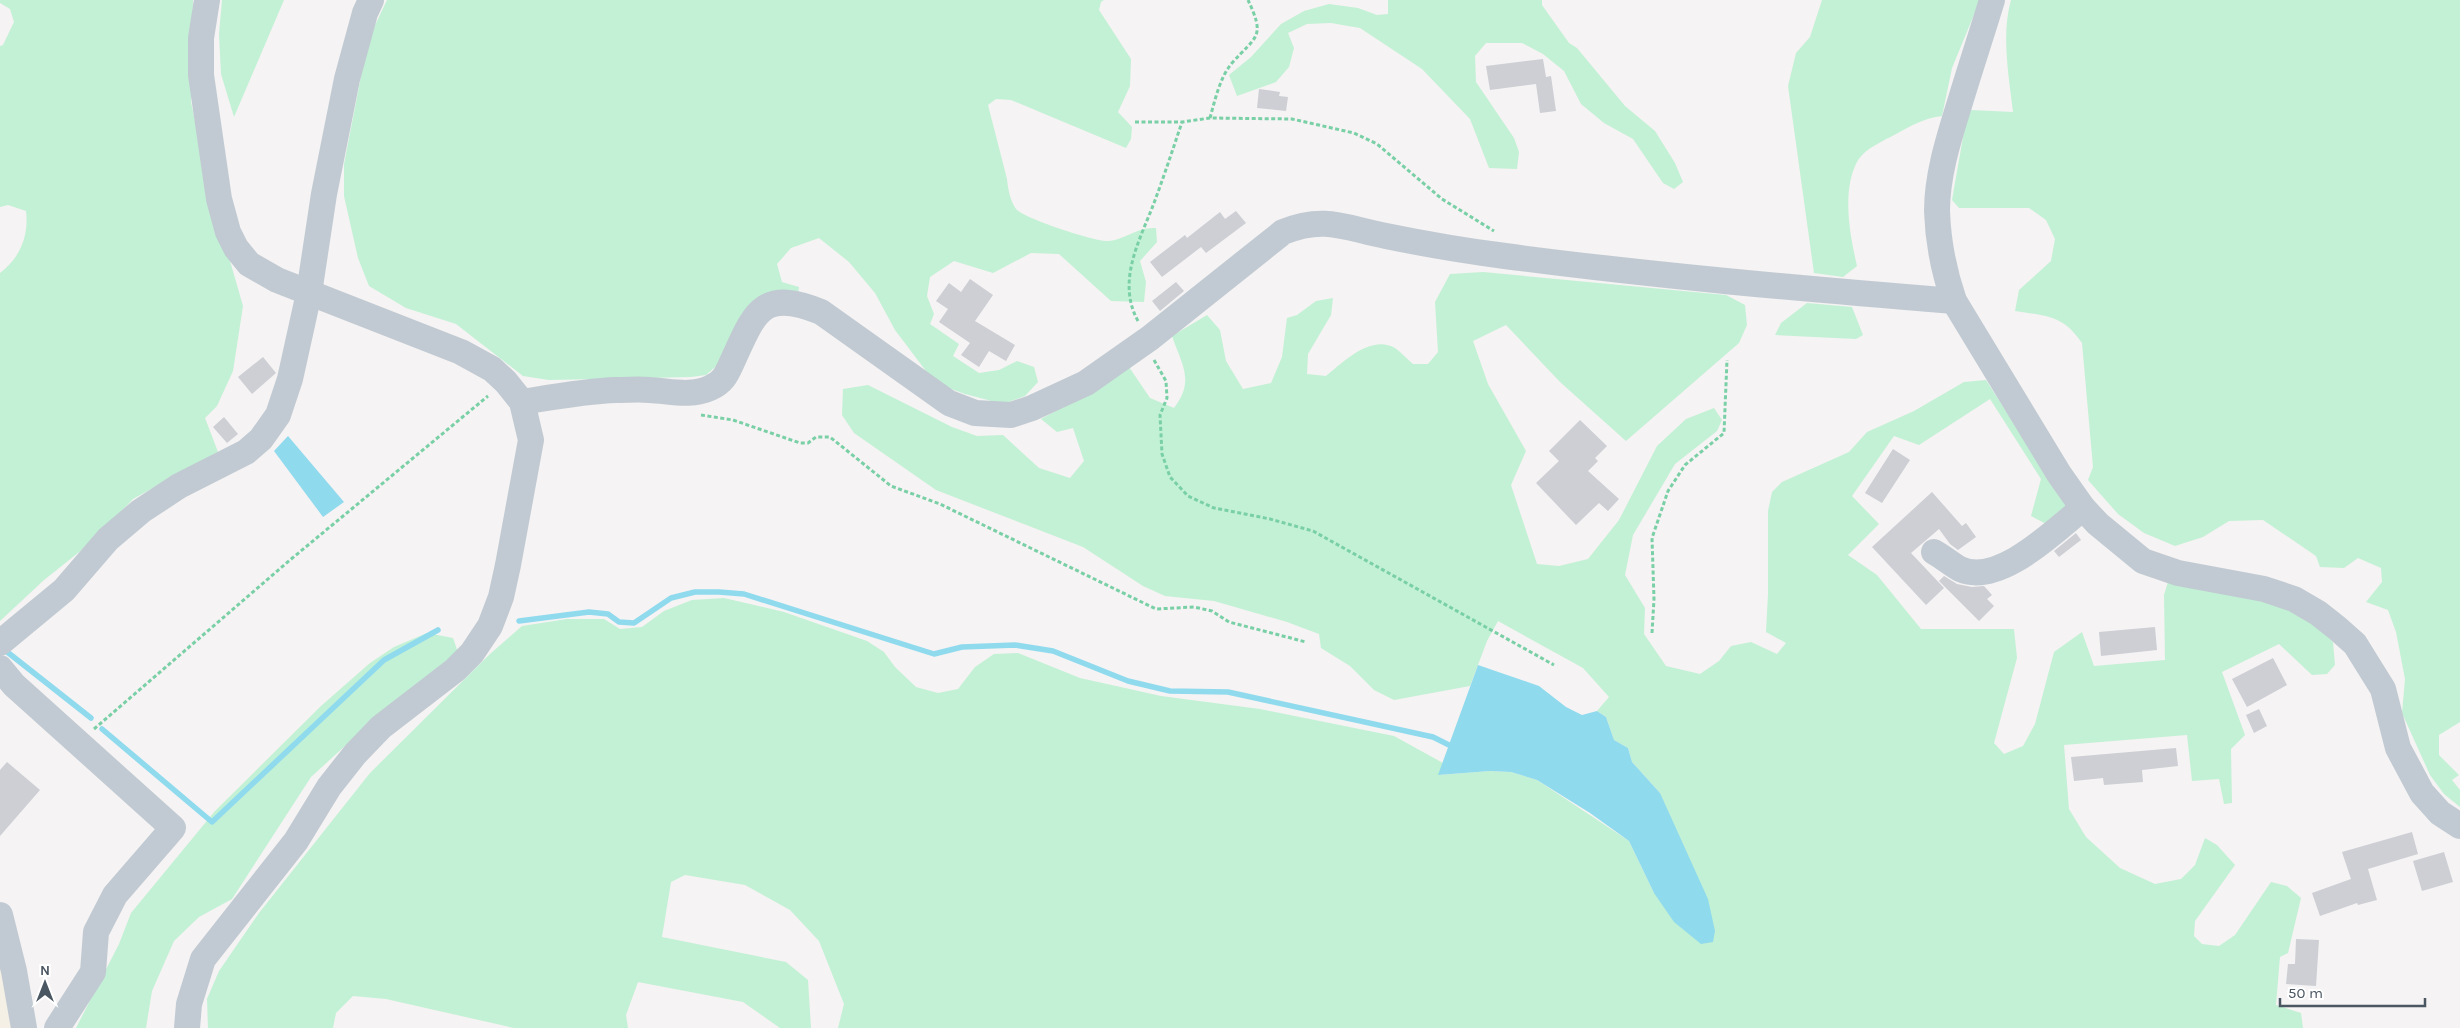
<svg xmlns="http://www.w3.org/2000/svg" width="2460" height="1028" viewBox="0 0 2460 1028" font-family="Karla,sans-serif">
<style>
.green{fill:#c3f1d5}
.sand{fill:#f5f0e5}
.water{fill:#90daee}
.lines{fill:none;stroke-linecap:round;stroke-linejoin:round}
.stream{stroke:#90daee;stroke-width:5.5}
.building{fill:#cdcfd5}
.path{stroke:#7ad0a6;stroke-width:3;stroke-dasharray:4 2.5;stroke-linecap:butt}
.minor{stroke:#c1cad2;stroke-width:26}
</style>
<rect width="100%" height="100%" fill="#f5f3f3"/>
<g class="green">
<path d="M0,0H193L191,102L209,188L243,306L233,371L217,406L205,418L218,452L133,499L93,541L44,580L0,621V273C20,258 29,236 26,211L8,205L0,207V46L3,45L14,22L10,9L0,3Z"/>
<polygon points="222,0 284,0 234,117 221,74 219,34"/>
<path d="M387,0H1104L1101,2L1099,10L1131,59L1130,86L1118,112L1132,127L1131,139L1126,148L1011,100L996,99L988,105L1007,179C1008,189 1010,200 1016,209C1023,218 1095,242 1108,241C1125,240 1136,227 1156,228L1157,242L1140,261L1146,282L1144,302L1111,301L1059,254L1031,253L993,273L954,261L930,277L927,296L934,314L930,324L959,344L953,356L979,373L999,370L1017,361L1034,367L1038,382L1025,396L1003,404L965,394L935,383L895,330L875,293L849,262L819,238L791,248L777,264L782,282L799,287L798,295L706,375L691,377L549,380L523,376L456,324L406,308L369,286L358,258L344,196V164L368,40Z"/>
<polygon points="1388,0 1542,0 1542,5 1569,43 1577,48 1625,106 1655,131 1675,163 1683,182 1674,189 1663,183 1633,139 1604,123 1581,104 1564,71 1543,54 1522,43 1486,43 1475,56 1476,82 1514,138 1519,152 1517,169 1489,168 1470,119 1422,69 1360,28 1331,23 1307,24 1288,33 1294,48 1289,67 1276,82 1237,96 1229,75 1251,57 1281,24 1304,11 1329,4 1358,8 1377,15 1388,14"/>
<path d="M1822,0H1980L1952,68L1942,116C1924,118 1911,126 1896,134C1883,141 1866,148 1858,160C1841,190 1850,235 1857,266L1843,277L1814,273L1788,86L1796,53L1810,37Z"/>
<path d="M2011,0H2460V722L2439,735V755L2459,775L2452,780L2460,790V807L2444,794L2430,775L2402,713L2405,679L2396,632L2388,610L2366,602L2382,582L2381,568L2358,558L2344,568L2320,567L2316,556L2263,520L2229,521L2203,537L2175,546L2144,533L2118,514L2088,480L2093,467L2082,343C2063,315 2047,316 2015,311L2019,290L2051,261L2055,239L2046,220L2029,208H1959L1952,200L1966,120L1971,110L2013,112C2009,77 2001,35 2011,0Z"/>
<path d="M1483,272L1726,295L1745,305L1747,325L1739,343L1626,441L1560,382L1506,325L1473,341L1488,384L1526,451L1511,485L1537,564L1559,566L1588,559L1619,520L1657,446L1686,419L1714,408L1722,420L1717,431L1675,464L1633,535L1625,575L1645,608L1644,634L1666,666L1700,674L1719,661L1731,646L1751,642L1777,654L1786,643L1766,632L1768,594V511L1772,492L1782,482L1849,452L1867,432L1914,411L1964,382L1986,380L2068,507L2048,525L2031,516L2041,479L1990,399L1919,445L1894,436L1852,496L1879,524L1848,555L1877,575L1921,629H2014L2017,658L1994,743L2004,754L2023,746L2035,724L2054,652L2082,632L2094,666L2165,660L2164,595L2168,582L2237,593L2282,607L2315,624L2333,642L2335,665L2327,674L2312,675L2279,644L2222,672L2245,735L2231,749L2232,803L2224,804L2219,779L2192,781L2187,735L2064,745L2069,809L2086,837L2120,868L2155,884L2181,879L2195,865L2205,838L2217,845L2235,865L2195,921L2194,936L2202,944L2219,946L2235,935L2271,882L2287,886L2301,898L2288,953L2280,957L2276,1005L2301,1013L2303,1028H838L844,1004L819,941L790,910L745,885L685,875L671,882L662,937L786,962L808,980L811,1028H780L743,1002L638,982L626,1015L628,1028H514L386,999L353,996L336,1013L333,1028H208L207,999L219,971L259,913L370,773L490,654L522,626L567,619H604L620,629L642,627L664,611L692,600L724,598L784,612L867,641L884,652L895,667L916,687L938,693L958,689L975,667L994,654L1018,653L1080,678L1161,696L1260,709L1394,736L1443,763L1439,775L1490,771L1511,772L1537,780L1629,841L1654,893L1660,793L1632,762L1628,748L1614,740L1606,717L1597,711L1609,697L1583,668L1498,621L1487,641L1470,686L1394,700L1374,690L1350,666L1321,648L1319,634L1287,622L1214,601L1165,596L1143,586L1083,547L936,490L854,433L842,415L843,389L868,385L952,427L977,436L1003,435L1039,468L1070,478L1084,461L1073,428L1057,432L1041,419L1102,386L1129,367L1150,398L1174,408C1195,381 1182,365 1172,336L1207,315L1220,330L1226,361L1243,389L1271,383L1282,357L1287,318L1297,315L1316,301L1333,298L1331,315L1308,354L1307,374L1326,376C1343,362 1371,334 1395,348C1401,352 1407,359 1413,364H1428L1438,352L1435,302L1450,274Z"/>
<polygon points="1807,303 1852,307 1863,335 1856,339 1775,335 1781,323"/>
<polygon points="427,633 453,638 459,655 392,703 311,777 232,899 199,917 174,941 152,991 146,1028 76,1028 119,944 131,913 215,811 321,706 370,663 394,647"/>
</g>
<polygon class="sand" points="0,937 16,1028 0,1028"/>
<g class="water">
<polygon points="288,436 344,502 323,517 274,451"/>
<polygon points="1478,665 1539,686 1566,707 1582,715 1597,711 1606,717 1614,740 1628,748 1632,762 1660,793 1708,899 1715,931 1713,942 1701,944 1674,922 1654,893 1629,841 1590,813 1537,780 1511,772 1490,771 1438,775"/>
</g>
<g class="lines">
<g class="stream">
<polyline points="519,621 589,612 608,614 619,622 634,623 671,598 695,592 719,592 744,594 934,654 962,647 1015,645 1053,651 1128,681 1170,691 1228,692 1433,737 1449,745"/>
<polyline points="6,651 91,718"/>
<polyline points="102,729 212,822 384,660 438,630"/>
</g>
</g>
<g class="building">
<polygon points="1543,59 1546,77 1551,76 1556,111 1540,113 1536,84 1490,90 1486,66"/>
<polygon points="1259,89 1280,92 1279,96 1288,97 1286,111 1257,108"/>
<polygon points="1236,211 1246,223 1206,253 1201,247 1162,277 1150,262 1185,235 1187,238 1220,212 1225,219"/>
<polygon points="970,279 993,295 975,321 1015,345 1006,361 989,351 979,367 961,355 970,343 939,322 948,309 936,301 949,283 961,292"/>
<polygon points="1176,282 1184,291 1160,311 1152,301"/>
<polygon points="263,357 276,373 252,394 238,377"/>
<polygon points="224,417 238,434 227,443 213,427"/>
<polygon points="1580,420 1607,446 1595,458 1598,461 1588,471 1619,499 1608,511 1599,503 1576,525 1536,483 1559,461 1549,451"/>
<polygon points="1893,449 1910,460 1882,503 1865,493"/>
<polygon points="1932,492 1962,526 1966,523 1976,537 1958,550 1950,544 1939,529 1911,553 1944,588 1926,605 1872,547"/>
<polygon points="2076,533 2081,540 2059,557 2054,551"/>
<polygon points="1944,576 1957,584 1972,587 1984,586 1992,595 1987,599 1994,606 1979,621 1939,581"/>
<polygon points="2155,627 2157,650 2101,656 2099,632"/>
<polygon points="2273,658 2287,685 2247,707 2232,679"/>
<polygon points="2259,709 2267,726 2254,733 2246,715"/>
<polygon points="2176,748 2178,766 2142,770 2143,782 2104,785 2103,778 2074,781 2071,757"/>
<polygon points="7,762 40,790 0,836 0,770"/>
<polygon points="2412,832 2418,854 2368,869 2377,900 2358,905 2357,903 2320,916 2312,893 2351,879 2342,852"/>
<polygon points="2444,852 2453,882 2422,891 2413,861"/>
<polygon points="2296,939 2319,940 2316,986 2286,984 2288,964 2295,964"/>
</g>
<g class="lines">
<g class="path">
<path d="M1210,118C1215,100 1220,77 1232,63C1256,36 1266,38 1248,0"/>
<polyline points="1135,122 1182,122 1210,118 1292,119 1354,133 1377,144 1442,199 1494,231"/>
<path d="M1138,321C1116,281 1140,240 1154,203C1164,176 1173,149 1182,122"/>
<polyline points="1154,360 1166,381 1167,398 1160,415 1162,454 1170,477 1188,496 1214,508 1270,519 1313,531 1554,665"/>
<polyline points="701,415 733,420 800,443 808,443 816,437 830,437 891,486 940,504 1156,609 1194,607 1212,611 1229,622 1306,642"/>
<polyline points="1652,633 1654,599 1652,538 1668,491 1685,465 1724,433 1727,360"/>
<polyline points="94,729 290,560 488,396"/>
</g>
<g class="minor">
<path d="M1992,0C1982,33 1971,66 1961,99C1950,135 1937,173 1937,211C1938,242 1944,272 1954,301L2059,474L2083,508L2098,524L2143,561L2178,573L2264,589L2294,599L2318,613L2337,628L2355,644L2383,689L2398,748L2422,793L2440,813L2460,826"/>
<path d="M522,402C553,397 585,391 616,390C628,390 639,389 650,390C670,391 691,397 710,388C724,382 727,373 733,360C755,312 762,288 821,312L949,403L975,413L1011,415L1032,408L1086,383L1150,338L1283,232C1325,215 1345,228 1386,236C1425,244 1466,251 1505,256C1655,276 1804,289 1954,301"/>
<path d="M1934,552C1943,557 1951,564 1960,569C1999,587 2055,530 2083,508"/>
<polyline points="0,643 64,590 108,539 141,511 179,486 246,452 261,439 278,415 290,379 309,293 324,194 347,79 365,13 371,0"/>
<polyline points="0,668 14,685 173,828 115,895 96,932 93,972 57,1028"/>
<polyline points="0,915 14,971 24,1028"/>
<polyline points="187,1028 189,1004 203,959 296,841 329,787 355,754 381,727 455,670 472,653 490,626 501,597 508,565 531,440 522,402 506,382 492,369 461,352 277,280 249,264 236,248 228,232 219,199 201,75 201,38 207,0"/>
</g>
</g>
<g transform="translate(45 983)" stroke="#ffffff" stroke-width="4" paint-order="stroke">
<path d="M0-4L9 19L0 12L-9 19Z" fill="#4a5661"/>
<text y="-8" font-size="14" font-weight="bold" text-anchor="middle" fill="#4a5661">N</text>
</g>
<path d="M2280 998v8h145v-8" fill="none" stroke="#4a5661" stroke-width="2.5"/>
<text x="2288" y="998" font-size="15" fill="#4a5661" stroke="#ffffff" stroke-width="4" paint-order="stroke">50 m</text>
</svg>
